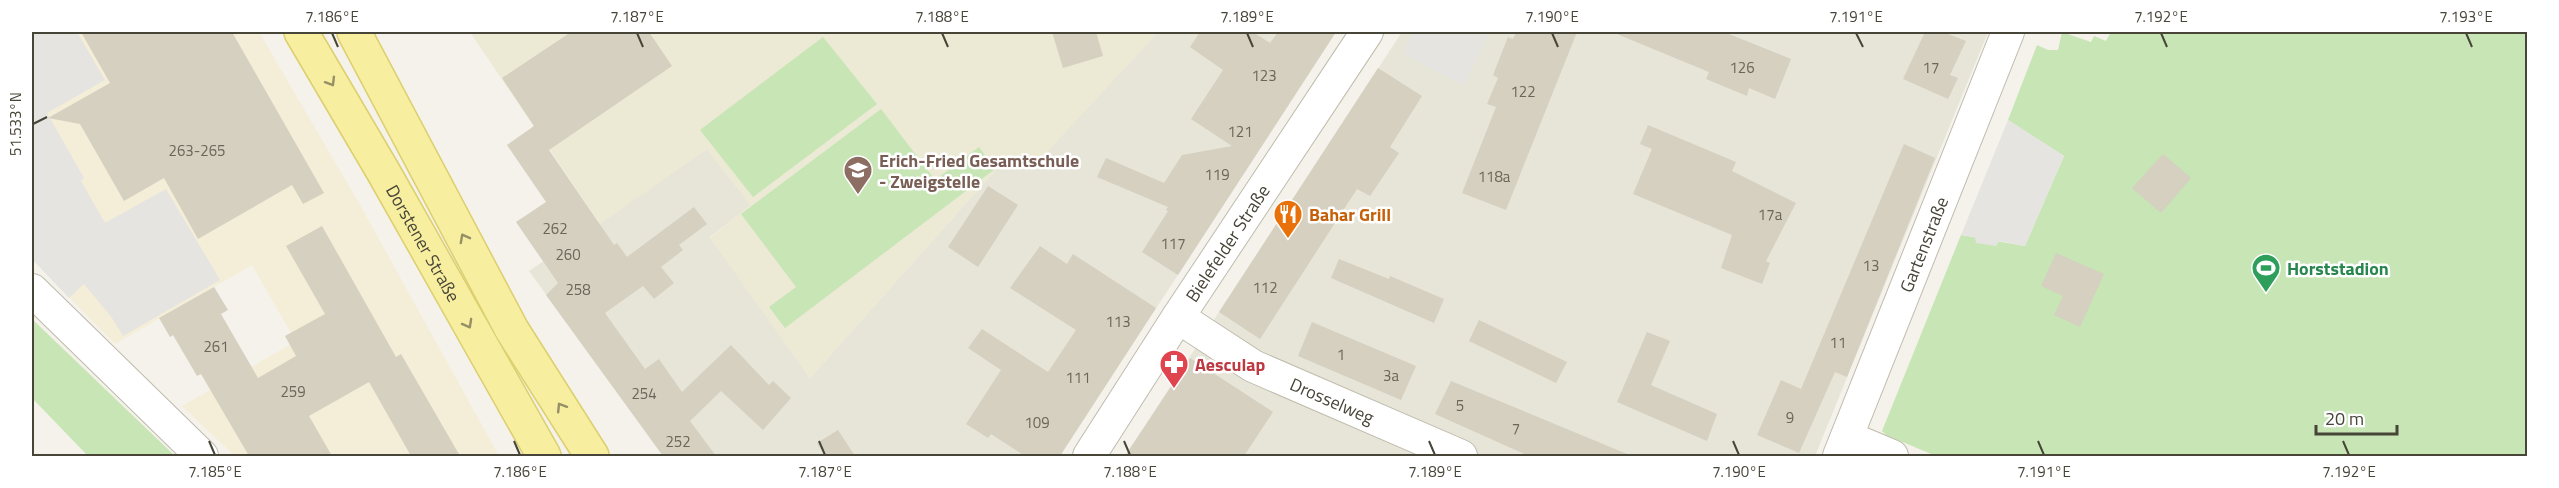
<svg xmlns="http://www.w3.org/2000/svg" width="2559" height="488" viewBox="0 0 2559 488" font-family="'Titillium Web',sans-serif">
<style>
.residential{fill:#e7e5d8}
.commercial{fill:#f4edd7}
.education{fill:#ece9d5}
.green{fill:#c7e5b5}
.parking{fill:#e5e4e1}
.building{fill:#d5d0c0}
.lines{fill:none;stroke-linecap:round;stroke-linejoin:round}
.street-casing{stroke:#bfbcad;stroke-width:34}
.primary-casing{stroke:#dccf6f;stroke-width:36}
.street{stroke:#fff;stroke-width:32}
.primary{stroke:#f7ee9f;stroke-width:33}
.oneway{stroke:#969066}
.ticks{fill:none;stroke:#474438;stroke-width:2}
.labels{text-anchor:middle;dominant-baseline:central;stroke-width:5;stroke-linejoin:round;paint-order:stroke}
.number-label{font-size:15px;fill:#6a675a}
.education-label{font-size:18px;font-weight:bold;fill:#785e54;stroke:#fff;text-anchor:start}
.food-label{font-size:18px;font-weight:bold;fill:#c56008;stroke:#fff;text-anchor:start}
.street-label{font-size:18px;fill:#474438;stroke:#fff}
.leisure-label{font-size:18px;font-weight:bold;fill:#27864d;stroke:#fff;text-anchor:start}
.health-label{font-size:18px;font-weight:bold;fill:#be3a42;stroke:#fff;text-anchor:start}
.neatline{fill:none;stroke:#474438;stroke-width:2}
.ticks-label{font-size:15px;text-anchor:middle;fill:#474438}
</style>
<rect width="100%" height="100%" fill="#f4f2ea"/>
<g class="residential">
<polygon points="1158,32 1336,32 1060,456 663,456 529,271 707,149 751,205 710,237 810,378 1009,155 1035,164"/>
<polygon points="1402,32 1988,32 1815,456 1125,456"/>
</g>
<polygon class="commercial" points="32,32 259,32 360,205 499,456 235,456 182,406 290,345 285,336 291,333 252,265 115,344 32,259"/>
<polygon class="education" points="470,32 1158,32 1035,165 1009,155 810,378 710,238 750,205 707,149 600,224"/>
<g class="green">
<polygon points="2062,32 2091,42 2094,36 2106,41 2111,32 2527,32 2527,456 1936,456 1886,435 1882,431 1961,235 2025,246 2064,156 2008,120 2037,45 2048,50 2058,50"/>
<polygon points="823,37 877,104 753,197 700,130"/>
<polygon points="881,109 935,180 979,147 995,169 785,328 769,307 796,287 741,214"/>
<polygon points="32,319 175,456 88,456 32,398"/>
</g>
<g class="parking">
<polygon points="32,32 77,32 105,80 47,113 84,178 81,181 105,223 166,189 220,280 123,336 112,318 84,284 69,298 32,259"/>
<polygon points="1414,32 1489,32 1464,85 1403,54"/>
<polygon points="2008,120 2064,156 2025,246 1999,241 1996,246 1976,243 1975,237 1961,235"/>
</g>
<g class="building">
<polygon points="81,32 232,32 324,193 303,204 292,185 198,239 164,178 124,201 80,124 48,118 110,83"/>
<polygon points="571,32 649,32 672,66 549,150 614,245 617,243 627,257 694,207 707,224 679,245 683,250 661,267 674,283 654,299 643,286 605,313 645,369 659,359 682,392 731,345 769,385 773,381 791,398 763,430 721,391 690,421 716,456 663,456 546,295 558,283 516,222 546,202 507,145 534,126 502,78"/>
<polygon points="1052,32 1096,32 1103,56 1063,68"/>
<polygon points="1200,32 1253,32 1270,43 1278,32 1336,32 1178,275 1142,252 1168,211 1166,210 1168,207 1097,177 1106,158 1164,183 1182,155 1232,146 1191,119 1223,70 1190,47"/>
<polygon points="1516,32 1577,32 1506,210 1462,193 1496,107 1487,104 1498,78 1493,75 1508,37 1513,39"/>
<polygon points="1612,32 1724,32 1791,59 1775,99 1749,88 1747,96 1706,79 1709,72"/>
<polygon points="1925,32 1943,32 1966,41 1950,75 1958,78 1948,99 1903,79"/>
<polygon points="1378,68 1422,96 1390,147 1399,153 1370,196 1357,189 1260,339 1219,312"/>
<polygon points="1648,125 1736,162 1732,171 1796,203 1766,261 1770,263 1762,284 1721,268 1732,235 1633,194 1652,149 1640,144"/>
<polygon points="1904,144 1935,158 1847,377 1835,372 1799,453 1757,435 1781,380 1801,389"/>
<polygon points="2163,154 2191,178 2161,213 2132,188"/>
<polygon points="988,186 1018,205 978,267 948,247"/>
<polygon points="322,226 396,357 401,354 460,456 411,456 369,382 309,416 332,456 249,456 201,374 197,376 173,335 170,337 159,318 214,287 228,310 221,314 258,378 296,356 285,336 325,314 286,246"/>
<polygon points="1040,246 1067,264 1073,254 1156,308 1060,456 1025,456 991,434 988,438 966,424 1001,370 968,348 982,329 1048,372 1076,330 1010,288"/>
<polygon points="2056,253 2104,274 2080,327 2054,315 2063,296 2041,286"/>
<polygon points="1339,259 1389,279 1390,276 1444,299 1434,323 1331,278"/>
<polygon points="1479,320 1567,362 1556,383 1469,341"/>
<polygon points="1312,322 1416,366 1401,400 1298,356"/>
<polygon points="1647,332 1670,341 1651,385 1717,414 1707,441 1617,402"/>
<polygon points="1190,358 1273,412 1244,456 1125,456"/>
<polygon points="1451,381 1632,456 1529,456 1435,414"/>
<polygon points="838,430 855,456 825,456 817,443"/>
</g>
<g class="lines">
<g class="street-casing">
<g id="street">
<polyline points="32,290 202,456"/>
<path id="s1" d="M1178,317L1253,366L1461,456"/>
<polyline points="1847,437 1892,456"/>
<path id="s2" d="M1089,456L1178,317L1367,32"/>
<path id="s3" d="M1839,456L2008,32"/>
</g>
</g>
<g class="primary-casing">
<g id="primary">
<path id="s4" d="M301,32L384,173L544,456"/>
<polyline points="354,32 512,330 592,456"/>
</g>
</g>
<use href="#street" class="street"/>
<use href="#primary" class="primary"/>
</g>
<defs><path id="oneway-chevron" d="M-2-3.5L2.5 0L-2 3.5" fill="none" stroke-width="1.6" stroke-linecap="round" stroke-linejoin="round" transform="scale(1.5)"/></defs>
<g class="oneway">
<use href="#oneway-chevron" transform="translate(331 82) rotate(59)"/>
<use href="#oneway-chevron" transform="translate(464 238) rotate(-118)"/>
<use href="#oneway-chevron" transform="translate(468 324) rotate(61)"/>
<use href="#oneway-chevron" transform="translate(561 407) rotate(-122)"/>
</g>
<path class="ticks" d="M332,33L338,47M637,33L643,47M942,33L948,47M1247,33L1253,47M1552,33L1558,47M1856,33L1863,47M2161,33L2167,47M2466,33L2472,47M33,124L47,117M209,441L215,455M514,441L520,455M819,441L825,455M1124,441L1130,455M1429,441L1435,455M1733,441L1739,455M2038,441L2044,455M2343,441L2349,455"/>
<defs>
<g id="school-pin" transform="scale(1.5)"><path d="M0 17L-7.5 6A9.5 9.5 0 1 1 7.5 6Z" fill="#8d6e63" stroke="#fff"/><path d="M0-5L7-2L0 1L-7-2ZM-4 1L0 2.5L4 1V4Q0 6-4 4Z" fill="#fff"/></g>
<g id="restaurant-pin" transform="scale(1.5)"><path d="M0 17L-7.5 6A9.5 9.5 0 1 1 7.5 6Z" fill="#e8710a" stroke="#fff"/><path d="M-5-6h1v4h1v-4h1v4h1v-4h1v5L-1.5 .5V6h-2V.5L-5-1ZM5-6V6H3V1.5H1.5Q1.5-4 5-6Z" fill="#fff"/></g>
<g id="stadium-pin" transform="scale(1.5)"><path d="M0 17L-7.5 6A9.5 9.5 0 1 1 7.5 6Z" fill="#2e9e5b" stroke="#fff"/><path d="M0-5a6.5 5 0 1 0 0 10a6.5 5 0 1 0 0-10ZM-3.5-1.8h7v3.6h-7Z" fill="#fff"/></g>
<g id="pharmacy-pin" transform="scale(1.5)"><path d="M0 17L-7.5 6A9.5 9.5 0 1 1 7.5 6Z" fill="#e0444e" stroke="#fff"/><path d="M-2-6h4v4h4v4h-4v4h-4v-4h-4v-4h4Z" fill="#fff"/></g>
</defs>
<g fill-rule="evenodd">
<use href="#school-pin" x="858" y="170"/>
<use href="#restaurant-pin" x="1288" y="214"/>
<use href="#stadium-pin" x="2266" y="268"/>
<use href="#pharmacy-pin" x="1174" y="364"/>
</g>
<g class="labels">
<g class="number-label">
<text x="1742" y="67">126</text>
<text x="1931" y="67">17</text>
<text x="1264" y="75">123</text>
<text x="1523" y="91">122</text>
<text x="1240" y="131">121</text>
<text x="197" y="150">263-265</text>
<text x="1217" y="174">119</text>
<text x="1494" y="176">118a</text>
<text x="1770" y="214">17a</text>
<text x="555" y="228">262</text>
<text x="1173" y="243">117</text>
<text x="568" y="254">260</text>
<text x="1871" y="265">13</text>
<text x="1265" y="287">112</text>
<text x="578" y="289">258</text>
<text x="1118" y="321">113</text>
<text x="1838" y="342">11</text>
<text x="216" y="346">261</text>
<text x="1341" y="354">1</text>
<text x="1391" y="375">3a</text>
<text x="1078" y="377">111</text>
<text x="293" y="391">259</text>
<text x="644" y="393">254</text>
<text x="1460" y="405">5</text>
<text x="1790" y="417">9</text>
<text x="1037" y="422">109</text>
<text x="1516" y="428">7</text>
<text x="678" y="441">252</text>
</g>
<g class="education-label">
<text x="879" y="160">Erich-Fried Gesamtschule<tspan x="879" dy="21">- Zweigstelle</tspan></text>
</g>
<g class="food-label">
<text x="1309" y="214">Bahar Grill</text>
</g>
<g class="street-label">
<text stroke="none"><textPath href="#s4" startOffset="244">Dorstener Straße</textPath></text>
<text stroke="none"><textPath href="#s2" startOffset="254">Bielefelder Straße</textPath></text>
<text stroke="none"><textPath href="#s3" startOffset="228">Gartenstraße</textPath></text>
<text stroke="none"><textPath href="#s1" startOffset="176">Drosselweg</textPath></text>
</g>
<g class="leisure-label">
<text x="2287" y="268">Horststadion</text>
</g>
<g class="health-label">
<text x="1195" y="364">Aesculap</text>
</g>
</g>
<rect width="2559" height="488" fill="none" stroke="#ffffff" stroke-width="66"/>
<path d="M2316 425v9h81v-9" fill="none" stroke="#474438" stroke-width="3"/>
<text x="2325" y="425" font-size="18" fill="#474438" stroke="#ffffff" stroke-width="4.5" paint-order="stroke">20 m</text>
<rect x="33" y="33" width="2493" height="422" class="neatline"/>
<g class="ticks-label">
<text x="332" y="22">7.186°E</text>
<text x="637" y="22">7.187°E</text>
<text x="942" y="22">7.188°E</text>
<text x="1247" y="22">7.189°E</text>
<text x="1552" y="22">7.190°E</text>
<text x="1856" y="22">7.191°E</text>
<text x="2161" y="22">7.192°E</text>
<text x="2466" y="22">7.193°E</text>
<text transform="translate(16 124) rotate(-90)" y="5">51.533°N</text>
<text x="215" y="477">7.185°E</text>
<text x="520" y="477">7.186°E</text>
<text x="825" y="477">7.187°E</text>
<text x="1130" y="477">7.188°E</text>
<text x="1435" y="477">7.189°E</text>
<text x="1739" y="477">7.190°E</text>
<text x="2044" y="477">7.191°E</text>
<text x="2349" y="477">7.192°E</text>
</g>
</svg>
